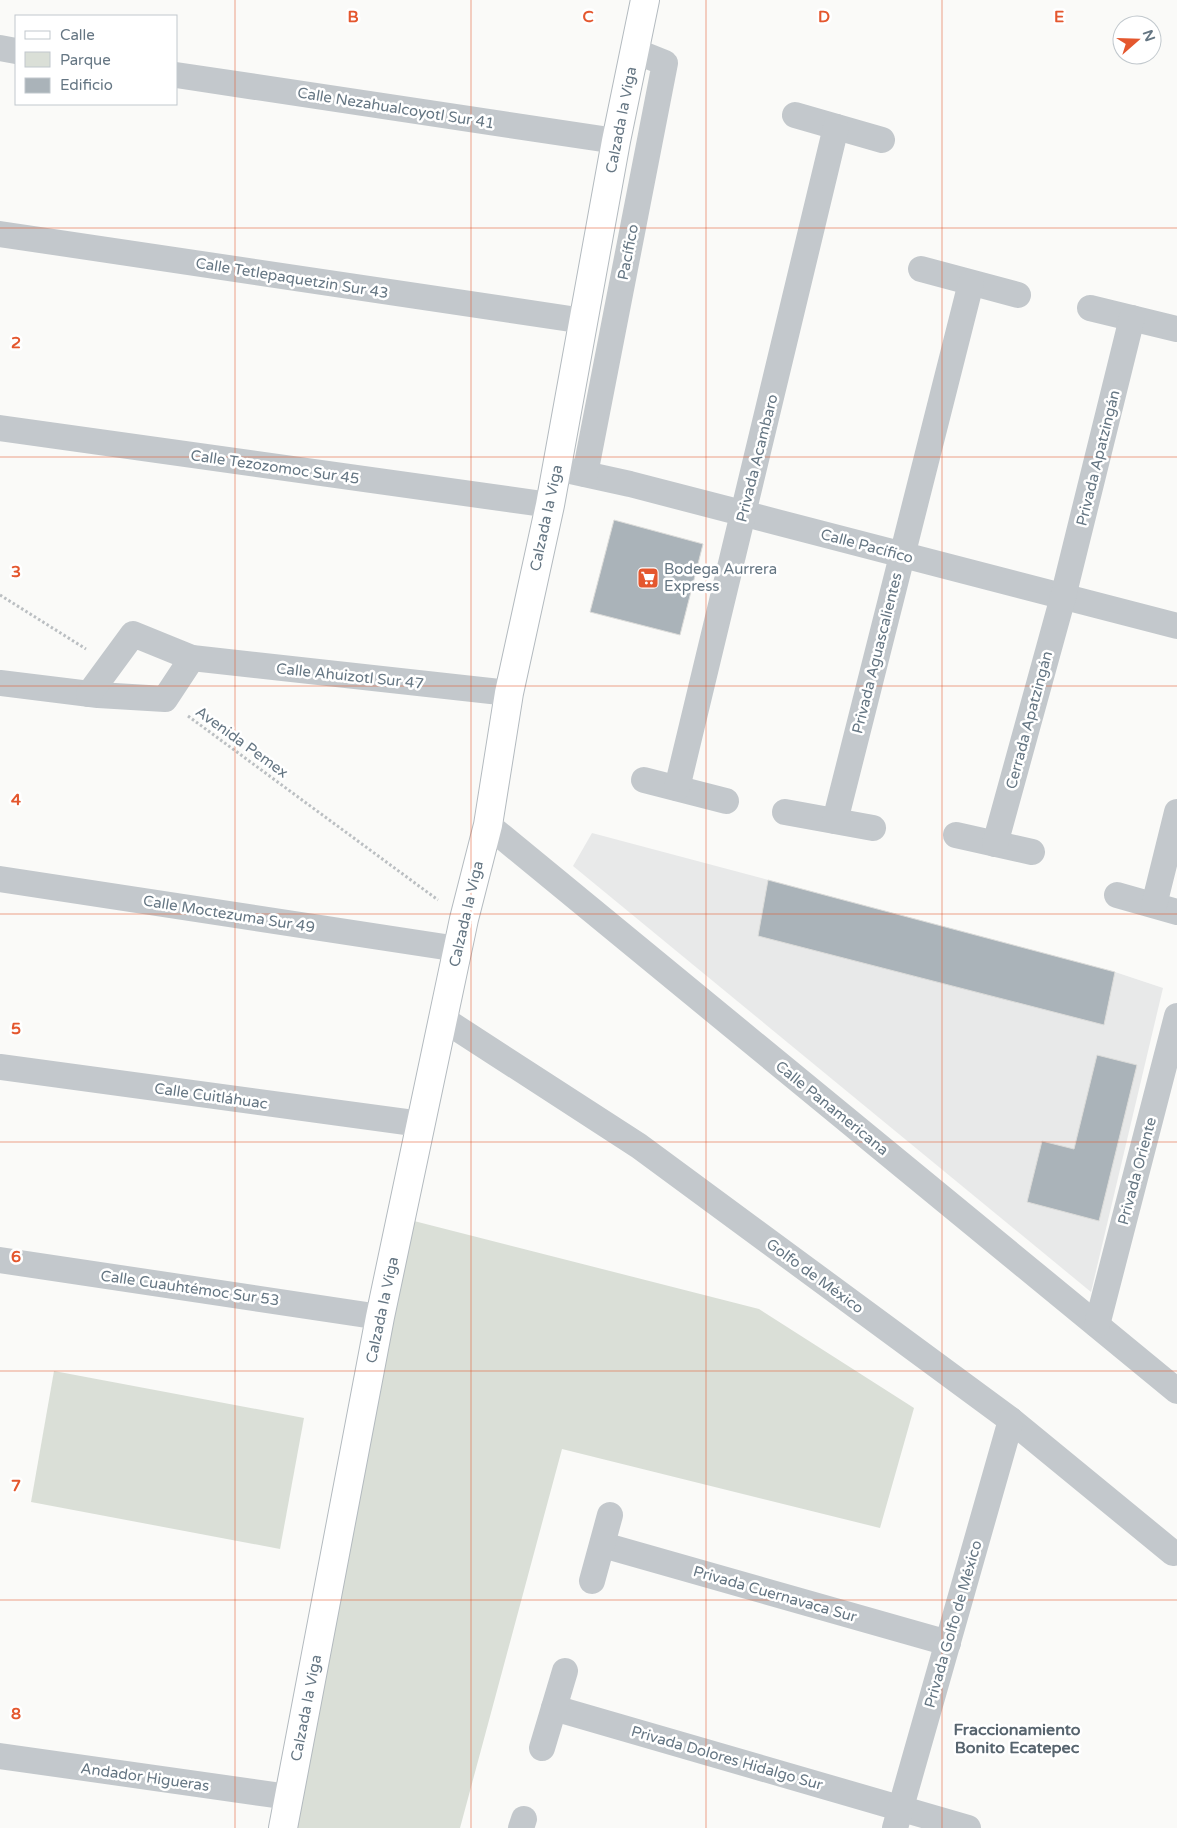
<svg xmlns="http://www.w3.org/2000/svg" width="1177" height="1828" viewBox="0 0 1177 1828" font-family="'Varela Round',sans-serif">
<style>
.built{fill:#e8e9e9}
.green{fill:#dadfd7}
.building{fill:#aab3b9;stroke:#dcdcda}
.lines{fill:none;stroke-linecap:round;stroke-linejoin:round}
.secondary-casing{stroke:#b3babf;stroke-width:30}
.path{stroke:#bbbfc2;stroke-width:3;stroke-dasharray:2.5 2.5;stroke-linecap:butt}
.minor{stroke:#c3c8cc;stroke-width:26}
.secondary{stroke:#fff;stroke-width:28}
.grid{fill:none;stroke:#e4572e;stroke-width:1;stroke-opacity:0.55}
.labels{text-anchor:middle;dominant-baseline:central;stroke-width:5;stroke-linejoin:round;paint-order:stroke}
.street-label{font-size:15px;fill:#657683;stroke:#fff}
.poi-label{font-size:15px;fill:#657683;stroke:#fff;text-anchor:start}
.neighbourhood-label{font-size:16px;font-weight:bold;fill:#57646e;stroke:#fff}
.grid-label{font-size:16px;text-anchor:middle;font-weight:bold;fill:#e4572e;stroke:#fff;stroke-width:5;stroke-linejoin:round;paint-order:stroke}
</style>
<rect width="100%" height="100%" fill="#fafaf8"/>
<polygon class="built" points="592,833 1115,972 1163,988 1091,1292 573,866"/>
<g class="green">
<polygon points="414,1221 759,1309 914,1408 880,1528 562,1449 460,1828 291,1828"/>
<polygon points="54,1371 304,1418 280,1549 31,1502"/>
</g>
<g class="building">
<polygon points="614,520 703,544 680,635 590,612"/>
<polygon points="768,880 1115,972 1104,1025 758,936"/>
<polygon points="1097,1055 1137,1065 1099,1221 1027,1202 1042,1141 1074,1149"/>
</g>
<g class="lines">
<g class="secondary-casing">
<polyline id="secondary" points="283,1828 380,1317 464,919 488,825 509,693 550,505 616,141 645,0"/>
</g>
<g class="path">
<polyline points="0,595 86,649"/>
<polyline points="188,716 438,900"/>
</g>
<g class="minor">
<polyline points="0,48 16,51"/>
<polyline points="176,75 616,141"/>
<polyline points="795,115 882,140"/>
<polyline points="0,234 584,321"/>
<polyline points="921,269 1018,295"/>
<polyline points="1090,308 1177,329"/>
<polyline points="0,428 550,505"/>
<polyline points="557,468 630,484 1177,626"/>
<polyline points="585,474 665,63 635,51"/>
<polyline points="0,683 98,695 165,699 192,658"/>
<polyline points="89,694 133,634 192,658 509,693"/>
<polyline points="644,780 726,801"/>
<polyline points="677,788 836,127"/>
<polyline points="785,812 873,828"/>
<polyline points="835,821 971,283"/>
<polyline points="488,825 1177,1391"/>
<polyline points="956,835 1032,852"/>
<polyline points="995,844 1063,597 1132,318"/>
<polyline points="0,879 458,949"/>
<polyline points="1117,895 1177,912"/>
<polyline points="1154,905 1177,812"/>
<polyline points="443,1019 639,1146 1011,1420 1173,1553"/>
<polyline points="0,1067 421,1124"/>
<polyline points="0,1260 380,1317"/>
<polyline points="1097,1325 1177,1016"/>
<polyline points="603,1545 948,1643"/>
<polyline points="592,1581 610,1515"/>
<polyline points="554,1708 968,1828"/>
<polyline points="542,1748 565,1671"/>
<polyline points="0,1756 289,1797"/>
<polyline points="521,1828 524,1819"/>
<polyline points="895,1828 1011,1420"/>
</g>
<use href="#secondary" class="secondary"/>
</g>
<path class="grid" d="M235,0V1828M471,0V1828M706,0V1828M942,0V1828M0,228H1177M0,457H1177M0,686H1177M0,914H1177M0,1142H1177M0,1371H1177M0,1600H1177"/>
<defs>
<g id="supermarket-square" transform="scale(1.125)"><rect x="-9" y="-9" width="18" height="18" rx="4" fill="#e4572e" stroke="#fff"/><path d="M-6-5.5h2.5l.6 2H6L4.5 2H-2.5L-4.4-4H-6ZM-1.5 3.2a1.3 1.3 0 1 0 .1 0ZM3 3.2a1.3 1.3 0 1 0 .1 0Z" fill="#fff"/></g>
</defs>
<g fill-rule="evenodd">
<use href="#supermarket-square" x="648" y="578"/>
</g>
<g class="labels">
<g class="street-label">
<text transform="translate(396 108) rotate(9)">Calle Nezahualcoyotl Sur 41</text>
<text transform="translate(621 120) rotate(-79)">Calzada la Viga</text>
<text transform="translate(628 252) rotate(-79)">Pacífico</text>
<text transform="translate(292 278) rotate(9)">Calle Tetlepaquetzin Sur 43</text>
<text transform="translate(757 458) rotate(-76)">Privada Acambaro</text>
<text transform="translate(1098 458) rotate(-76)">Privada Apatzingán</text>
<text transform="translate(275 467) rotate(8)">Calle Tezozomoc Sur 45</text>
<text transform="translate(546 518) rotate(-78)">Calzada la Viga</text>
<text transform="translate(867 546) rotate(15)">Calle Pacífico</text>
<text transform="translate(877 653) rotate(-76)">Privada Aguascalientes</text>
<text transform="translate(350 676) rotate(6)">Calle Ahuizotl Sur 47</text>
<text transform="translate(1029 720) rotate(-75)">Cerrada Apatzingán</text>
<text transform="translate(242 742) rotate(36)">Avenida Pemex</text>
<text transform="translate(229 914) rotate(9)">Calle Moctezuma Sur 49</text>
<text transform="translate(466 914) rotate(-77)">Calzada la Viga</text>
<text transform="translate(211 1096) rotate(8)">Calle Cuitláhuac</text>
<text transform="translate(832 1108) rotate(39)">Calle Panamericana</text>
<text transform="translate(1137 1171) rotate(-75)">Privada Oriente</text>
<text transform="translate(815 1276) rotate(36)">Golfo de México</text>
<text transform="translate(190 1288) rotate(8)">Calle Cuauhtémoc Sur 53</text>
<text transform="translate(382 1310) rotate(-78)">Calzada la Viga</text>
<text transform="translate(775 1594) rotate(16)">Privada Cuernavaca Sur</text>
<text transform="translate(953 1624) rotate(-74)">Privada Golfo de México</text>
<text transform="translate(306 1708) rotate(-79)">Calzada la Viga</text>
<text transform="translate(727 1758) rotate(16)">Privada Dolores Hidalgo Sur</text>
<text transform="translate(145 1777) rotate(8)">Andador Higueras</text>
</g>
<g class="poi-label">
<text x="664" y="569">Bodega Aurrera<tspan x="664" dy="17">Express</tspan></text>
</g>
<g class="neighbourhood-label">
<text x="1017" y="1730">Fraccionamiento<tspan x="1017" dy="18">Bonito Ecatepec</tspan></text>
</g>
</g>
<g class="grid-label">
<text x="353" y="22">B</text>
<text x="588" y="22">C</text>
<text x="824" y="22">D</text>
<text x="1059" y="22">E</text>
<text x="16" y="348">2</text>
<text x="16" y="577">3</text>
<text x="16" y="805">4</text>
<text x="16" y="1034">5</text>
<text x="16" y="1262">6</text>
<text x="16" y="1491">7</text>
<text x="16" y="1719">8</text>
</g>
<rect x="15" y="15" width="162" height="90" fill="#ffffff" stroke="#c1c8cd"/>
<rect x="25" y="31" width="25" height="8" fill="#ffffff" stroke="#c1c8cd"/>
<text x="60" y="40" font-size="15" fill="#657683">Calle</text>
<rect x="25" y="52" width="25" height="15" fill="#dadfd7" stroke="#c1c8cd"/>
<text x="60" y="65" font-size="15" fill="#657683">Parque</text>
<rect x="25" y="78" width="25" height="15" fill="#aab3b9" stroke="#c1c8cd"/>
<text x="60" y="90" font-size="15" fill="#657683">Edificio</text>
<g transform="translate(1137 40) rotate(70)"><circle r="24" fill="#ffffff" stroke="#c1c8cd"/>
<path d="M0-4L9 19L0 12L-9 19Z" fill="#e4572e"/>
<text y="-8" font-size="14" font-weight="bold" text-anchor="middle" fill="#657683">N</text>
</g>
</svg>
